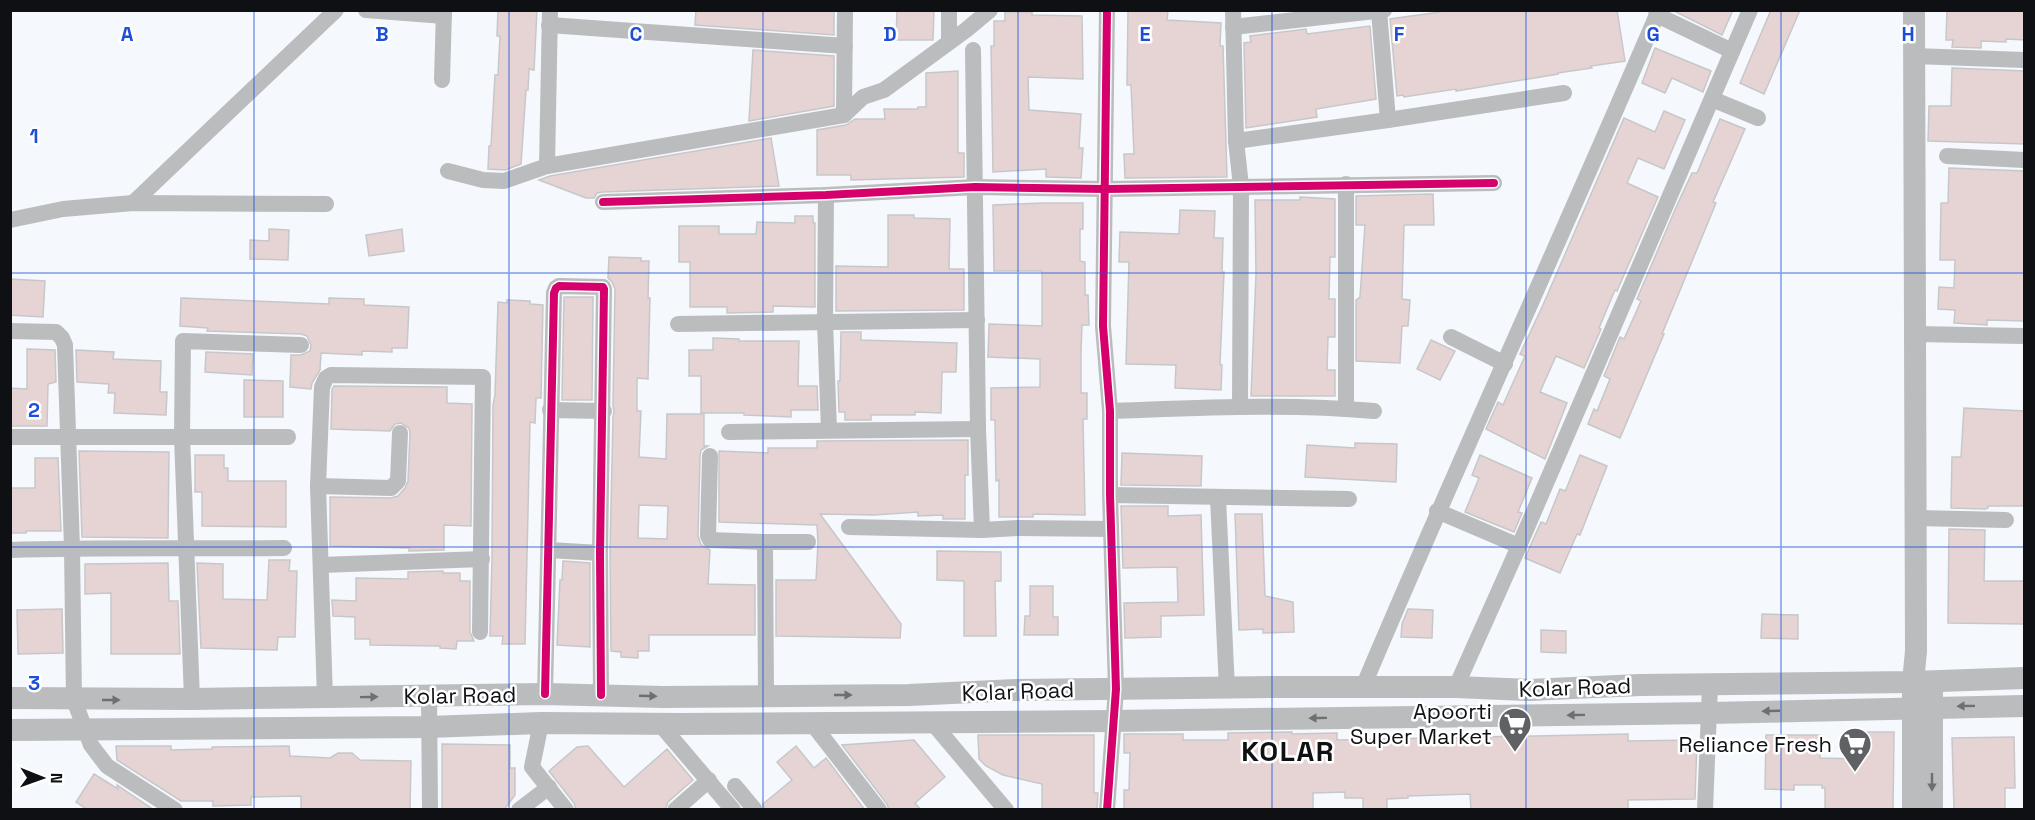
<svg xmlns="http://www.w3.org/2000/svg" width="2035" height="820" viewBox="0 0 2035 820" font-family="'Space Grotesk',sans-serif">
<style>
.building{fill:#e6d4d4;stroke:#c7c7c9;stroke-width:1.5;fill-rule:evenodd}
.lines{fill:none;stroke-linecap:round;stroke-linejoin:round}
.street{stroke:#babcbe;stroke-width:16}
.secondary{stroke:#babcbe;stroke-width:22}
.cycleway-casing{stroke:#fff;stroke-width:11}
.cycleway{stroke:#d6006c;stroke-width:8}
.oneway{fill:#6d6f71}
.grid{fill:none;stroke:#1d4ed8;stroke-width:1.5;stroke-opacity:0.55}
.labels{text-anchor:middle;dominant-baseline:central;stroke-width:5;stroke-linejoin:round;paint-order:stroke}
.street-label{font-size:22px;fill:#0e1013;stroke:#fff}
.poi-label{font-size:22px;fill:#0e1013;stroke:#fff;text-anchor:end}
.district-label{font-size:28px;font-weight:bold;letter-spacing:1.5px;fill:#0e1013;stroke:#fff}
.grid-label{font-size:20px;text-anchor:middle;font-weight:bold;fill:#1d4ed8;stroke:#fff;stroke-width:5;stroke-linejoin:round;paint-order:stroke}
</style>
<rect width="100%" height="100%" fill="#f5f8fc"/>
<g class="building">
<polygon points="498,10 537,10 534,70 529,69 528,90 526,90 521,164 505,170 488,169 489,146 491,146 495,75 498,75 500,36 497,36"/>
<polygon points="696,10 834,10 834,35 695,25"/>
<polygon points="897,10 934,10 933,40 896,40"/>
<polygon points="1128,10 1168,10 1167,20 1221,23 1220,46 1223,46 1227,177 1125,178 1124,154 1134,154 1131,85 1127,85"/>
<polygon points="1440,10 1617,10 1625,61 1591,66 1592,68 1558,73 1558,74 1456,91 1456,89 1404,97 1403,95 1397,96 1390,19 1440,12"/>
<polygon points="1672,10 1733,10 1722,35"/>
<polygon points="1771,10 1800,10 1764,94 1740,83"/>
<polygon points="1947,10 2025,10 2025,40 2006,39 2006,42 1981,41 1981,48 1952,47 1953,40 1946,40"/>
<polygon points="1005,12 1032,12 1032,15 1082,16 1083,79 1028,77 1029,110 1081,114 1079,148 1083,148 1081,178 1046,177 1046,169 993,172 991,46 994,46 994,21 1005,21"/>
<polygon points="1370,26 1376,99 1316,109 1317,117 1246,128 1244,43 1251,42 1250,36 1306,29 1307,34"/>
<polygon points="1655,48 1711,71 1703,92 1672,78 1665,93 1642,83"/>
<polygon points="753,50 834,56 834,106 749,121"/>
<polygon points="1952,68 2025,71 2025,144 1928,141 1929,106 1951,106"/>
<polygon points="958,71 958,153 964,153 964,177 851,180 851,175 817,175 817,130 846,125 855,119 885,119 884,109 918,109 918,107 926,107 926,73"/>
<polygon points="1664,111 1685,120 1664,169 1638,158 1627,183 1658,197 1617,291 1615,290 1599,328 1601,329 1584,368 1556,356 1540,392 1567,403 1545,459 1486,429 1498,402 1503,405 1525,356 1520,354 1543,305 1624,118 1655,132"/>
<polygon points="1720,119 1745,129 1713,202 1716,203 1662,334 1664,334 1620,438 1588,424 1594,409 1597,411 1610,379 1604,376 1620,337 1624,339 1641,301 1637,299 1677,205 1692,173 1697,173"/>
<polygon points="771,138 779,186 603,192 597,193 594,198 586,198 539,180 550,176"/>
<polygon points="1949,168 2025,171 2025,321 1987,320 1987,325 1954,323 1955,310 1938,309 1939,287 1954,288 1955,260 1940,260 1941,203 1948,203"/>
<polygon points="1433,194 1434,225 1404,225 1402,299 1410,300 1408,326 1402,326 1400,363 1356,361 1356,300 1360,297 1365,225 1356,225 1356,196"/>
<polygon points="1300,197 1335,199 1335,257 1330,257 1329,299 1335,299 1335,337 1328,337 1327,370 1335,370 1335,396 1251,396 1256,274 1255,200 1300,200"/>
<polygon points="1044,203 1083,203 1083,229 1080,229 1080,261 1085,262 1085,295 1088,295 1089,325 1082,325 1081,352 1081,393 1087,393 1087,419 1083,419 1085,515 1033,514 1033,517 999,517 999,480 996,481 995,420 991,420 991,388 1040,387 1040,359 988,357 989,324 1042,326 1042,271 994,271 993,205"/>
<polygon points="1180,210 1215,211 1214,238 1223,238 1222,272 1224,272 1220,364 1222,365 1221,390 1175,388 1176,365 1126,364 1129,262 1119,262 1120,232 1179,234"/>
<polygon points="888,215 914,215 914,218 950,219 949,269 964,269 964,310 836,311 836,266 888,267"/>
<polygon points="795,216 813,216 813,223 815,223 815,307 773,306 773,312 727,313 727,307 690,307 690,262 679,262 679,226 719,226 719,234 756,234 757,222 795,223"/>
<polygon points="269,229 289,230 288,260 250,259 250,240 269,241"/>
<polygon points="402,229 404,251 369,256 366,235"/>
<path d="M609,257L641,258V261H649L648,298H650L648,379L637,378V411H641L639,457L666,459L667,414H704V446H708L701,450L700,456L698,536L701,545L710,550L708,584L755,585V635H649V651H638V658L621,657V652L611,651L610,553L613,417L614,412L613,405L615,289L612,282L608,278ZM639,505L668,506L667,539L638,538Z"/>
<polygon points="10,279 45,281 43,317 10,315"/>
<polygon points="564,297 593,297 592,400 562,400"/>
<polygon points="181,298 329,304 329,298 364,299 364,305 409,307 407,348 392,348 392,352 362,351 362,355 321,353 320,370 312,383 311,389 290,387 291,355 301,355 310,351 311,345 307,336 301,334 207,331 208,328 180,326"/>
<polygon points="507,300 530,301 530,304 543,305 541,398 536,398 535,423 530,422 525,644 502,644 503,636 490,636 492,559 493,405 495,395 498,302 507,303"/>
<polygon points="841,332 861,332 861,340 957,343 956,372 942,372 941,413 915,412 915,415 871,415 871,420 845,420 845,412 839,412 838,381 840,381"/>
<polygon points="713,338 739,339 739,341 799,341 798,386 817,386 818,410 791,410 791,417 744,415 744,413 701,413 701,376 689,376 689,350 713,350"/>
<polygon points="1431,340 1455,351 1440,380 1417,369"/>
<polygon points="27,349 55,350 56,382 48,384 47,426 10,426 10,388 27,389"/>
<polygon points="76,350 114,352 113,359 161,361 160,392 167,392 166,415 114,413 115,393 108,393 109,384 77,382"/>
<polygon points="206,352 253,354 252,375 205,372"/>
<polygon points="244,380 283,381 283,417 244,417"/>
<polygon points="334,386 447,387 447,403 472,404 471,526 444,525 444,550 409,551 409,548 330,546 330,497 391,498 398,496 405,488 408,481 410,433 409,428 401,423 395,424 390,431 331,429 332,389"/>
<polygon points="1964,408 2025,411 2025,506 1988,506 1988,508 1985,509 1951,508 1952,457 1961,457"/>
<polygon points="968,440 968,475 965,475 965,519 943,519 943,515 918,516 918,512 874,515 820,514 901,624 900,638 776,636 776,580 816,580 818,543 817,525 719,522 719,451 768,453 768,448 817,448 817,441"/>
<polygon points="1355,443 1397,444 1396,482 1305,477 1307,445 1355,448"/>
<polygon points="79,451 169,452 168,538 82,537"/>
<polygon points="1122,453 1202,456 1201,486 1121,485"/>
<polygon points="195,455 224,455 224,468 228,468 228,481 286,481 286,527 202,526 202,492 195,492"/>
<polygon points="1480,455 1532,478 1518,512 1522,513 1514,532 1465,512 1479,478 1472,475"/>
<polygon points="1580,455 1607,466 1580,535 1577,534 1560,573 1525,558 1541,522 1546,524 1560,489 1565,491 1567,487"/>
<polygon points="35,458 58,458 61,531 26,531 26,533 10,533 10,488 35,488"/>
<polygon points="1121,506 1168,506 1168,516 1201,515 1204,615 1161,616 1161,637 1125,638 1124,603 1178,602 1177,567 1123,568"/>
<polygon points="1235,514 1262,514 1265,596 1293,602 1294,632 1263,633 1263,629 1239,630"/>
<polygon points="1949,529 1985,530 1984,581 2025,581 2025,624 1948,623"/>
<polygon points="937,551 1001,552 1001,581 995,581 996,636 964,636 964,581 937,580"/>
<polygon points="269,560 290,560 289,571 297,571 295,637 278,637 277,650 201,648 197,563 223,564 223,599 267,600"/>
<polygon points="563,561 590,563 590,647 557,645 560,580 562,580"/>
<polygon points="168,563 169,601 178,601 180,654 111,654 111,593 85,594 85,564"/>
<polygon points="443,571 443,573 460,573 460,581 470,581 470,632 474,641 457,641 456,649 440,648 440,646 370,645 370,639 355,639 355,617 333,616 332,600 356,601 356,578 408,579 408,572"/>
<polygon points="1030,586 1053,586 1053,617 1058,617 1058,635 1024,635 1025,616 1030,616"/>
<polygon points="62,609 63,653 18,654 17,610"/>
<polygon points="1408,609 1433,610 1432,638 1401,637 1402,624"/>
<polygon points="1762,614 1798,615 1798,639 1761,638"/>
<polygon points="1541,630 1566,631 1566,653 1541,652"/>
<polygon points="1292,732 1292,734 1337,733 1337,740 1628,734 1628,741 1697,740 1695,799 1628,800 1628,810 1471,810 1470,794 1408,796 1408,798 1387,799 1387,810 1363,810 1363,798 1345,798 1345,792 1313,793 1313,810 1124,810 1124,790 1129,790 1130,753 1124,753 1124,734 1183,734 1183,740 1228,740 1228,733"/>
<polygon points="1862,732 1894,732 1893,810 1825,810 1825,788 1822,788 1822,785 1794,785 1794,790 1765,789 1766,735 1821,735 1820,758 1861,759"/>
<polygon points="978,735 1094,735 1094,793 1098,793 1097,810 1042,810 1042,784 1003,775 986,766 979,759"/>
<polygon points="2014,737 2015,788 2005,788 2005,810 1954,810 1952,738"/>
<polygon points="914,740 945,777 915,803 921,810 889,810 887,804 842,745"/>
<polygon points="442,744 510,745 510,768 515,768 515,795 504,810 442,810"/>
<polygon points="116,746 171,746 171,750 212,749 212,747 289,746 290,756 330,758 338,753 352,753 360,760 411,761 410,810 301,810 301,796 251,797 251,805 213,806 213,801 181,801 117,760"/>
<polygon points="588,746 624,787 667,749 693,780 668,802 665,810 576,810 574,803 549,771 577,747"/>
<polygon points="796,746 814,768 826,758 865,810 765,810 763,804 792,780 777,762"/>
<polygon points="94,774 118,789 117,785 154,810 88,810 76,802"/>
</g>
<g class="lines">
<g class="street">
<polyline points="366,10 444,16"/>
<polyline points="949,10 949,42"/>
<polyline points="1107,10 1103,326 1110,411 1110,495 1116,689 1107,810"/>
<polyline points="1233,10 1236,141 1241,186 1240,407"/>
<polyline points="1656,10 1657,15 1732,51"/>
<polyline points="1379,11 1388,120"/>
<polyline points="549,25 845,46"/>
<polyline points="1233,27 1384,10"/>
<polyline points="973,50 978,429 982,530"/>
<polyline points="1914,56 2024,60"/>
<polyline points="442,80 444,10"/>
<polyline points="1712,99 1758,118"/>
<polyline points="844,115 845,10"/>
<polyline points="1236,141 1388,120 1564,93"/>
<polyline points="1947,156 2024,160"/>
<polyline points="547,166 550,10"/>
<polyline points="448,171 483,180 504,181 547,166 844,115 863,97 884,90 966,30 990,10"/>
<polyline points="1346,184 1346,409"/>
<polyline points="826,195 825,322 829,430"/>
<polyline points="603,202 826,195 975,187 1106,189 1494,183"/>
<polyline points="133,203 336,10"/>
<polyline points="10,220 63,209 133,203 326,204"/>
<polyline points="678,324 977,320"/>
<polyline points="10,331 56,332 62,338 65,345 72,548 74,700 91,745 107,766 175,810"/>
<polyline points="1915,334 2024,336"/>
<polyline points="1451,337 1505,364"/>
<polyline points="550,410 604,411"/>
<path d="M1110,411C1198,408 1286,403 1374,411"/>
<polyline points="729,432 978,429"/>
<polyline points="10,437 288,437"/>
<polyline points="710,456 708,536 710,540 765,542 766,695"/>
<polyline points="318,486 391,488 398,481 400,433"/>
<polyline points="1110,495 1349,499"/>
<polyline points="1218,498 1227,689"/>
<polyline points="1437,511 1519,546"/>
<polyline points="1916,518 2006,520"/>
<polyline points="849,527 982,530 1018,528 1111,529"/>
<polyline points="765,542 808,542"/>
<path d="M10,550C102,547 193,549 284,548"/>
<polyline points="549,550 600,553"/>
<polyline points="321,565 482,559"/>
<path d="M1363,687C1459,460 1562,237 1659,10"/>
<polyline points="1456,687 1519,546 1750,10"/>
<polyline points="545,694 554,293 556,288 559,286 603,287 604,289 600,553 601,695"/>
<polyline points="429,696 430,810"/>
<polyline points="325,698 318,486 322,387 326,378 331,375 483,377 480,632"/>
<polyline points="192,699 182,437 183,341 301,345"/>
<polyline points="811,722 879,810"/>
<polyline points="932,722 1006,810"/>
<polyline points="541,723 532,767 566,810"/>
<polyline points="660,724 733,810"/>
<polyline points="735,786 755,810"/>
<polyline points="519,810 549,787"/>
<polyline points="675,810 709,780"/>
<polyline points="1705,810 1710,685"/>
</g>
<g class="secondary">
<polyline points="1932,694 1932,810"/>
<polyline points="10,698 192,699 545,694 663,697 909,695 1016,690 1273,687 1456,687 1529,690 1640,685 1913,682 2024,678"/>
<polyline points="10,730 429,727 541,723 681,724 1112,721 1709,713 2024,706"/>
<polyline points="1913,810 1913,682 1916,651 1914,10"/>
</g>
<g class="cycleway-casing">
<g id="cycleway">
<polyline points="1107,10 1103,326 1110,411 1110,495 1116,689 1107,810"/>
<polyline points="603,202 826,195 975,187 1106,189 1494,183"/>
<polyline points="545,694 554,293 556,288 559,286 603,287 604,289 600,553 601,695"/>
</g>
</g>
<use href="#cycleway" class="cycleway"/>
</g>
<defs><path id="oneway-solid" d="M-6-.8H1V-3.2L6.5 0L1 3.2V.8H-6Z" transform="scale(1.5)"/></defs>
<g class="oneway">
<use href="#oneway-solid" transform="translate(843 695)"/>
<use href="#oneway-solid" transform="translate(648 696) rotate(2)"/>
<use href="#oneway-solid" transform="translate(369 697) rotate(-1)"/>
<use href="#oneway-solid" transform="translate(111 700)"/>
<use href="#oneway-solid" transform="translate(1966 706) rotate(179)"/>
<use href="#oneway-solid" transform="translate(1771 711) rotate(178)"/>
<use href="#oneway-solid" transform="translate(1576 715) rotate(179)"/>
<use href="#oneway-solid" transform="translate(1318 718) rotate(179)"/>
<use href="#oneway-solid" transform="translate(1932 782) rotate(90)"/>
</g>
<path class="grid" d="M254,10V810M509,10V810M763,10V810M1018,10V810M1272,10V810M1526,10V810M1781,10V810M10,273H2024M10,547H2024"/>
<defs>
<g id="supermarket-pin" transform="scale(1.725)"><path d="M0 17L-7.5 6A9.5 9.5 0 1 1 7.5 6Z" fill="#5f6165" stroke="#fff"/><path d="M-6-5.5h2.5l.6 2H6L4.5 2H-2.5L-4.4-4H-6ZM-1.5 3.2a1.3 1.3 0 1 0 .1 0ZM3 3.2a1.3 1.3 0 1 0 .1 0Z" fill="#fff"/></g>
</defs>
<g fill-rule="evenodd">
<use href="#supermarket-pin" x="1515" y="724"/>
<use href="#supermarket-pin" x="1855" y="744"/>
</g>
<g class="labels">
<g class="street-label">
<text transform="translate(1575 687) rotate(-2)">Kolar Road</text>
<text transform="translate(1018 691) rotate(-2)">Kolar Road</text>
<text transform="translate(460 695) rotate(-1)">Kolar Road</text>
</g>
<g class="poi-label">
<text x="1492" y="711">Apoorti<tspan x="1492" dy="25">Super Market</tspan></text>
<text x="1832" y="744">Reliance Fresh</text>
</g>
<g class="district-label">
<text x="1288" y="751">KOLAR</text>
</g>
</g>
<g class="grid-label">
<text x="127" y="41">A</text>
<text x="382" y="41">B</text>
<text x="636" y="41">C</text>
<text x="890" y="41">D</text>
<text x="1145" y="41">E</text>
<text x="1399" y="41">F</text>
<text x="1653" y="41">G</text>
<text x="1908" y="41">H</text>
<text x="34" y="143">1</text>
<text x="34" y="417">2</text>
<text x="34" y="690">3</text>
</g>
<rect width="2035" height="820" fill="none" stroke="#0e1013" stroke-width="24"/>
<g transform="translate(42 778) rotate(91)" stroke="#ffffff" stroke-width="4.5" paint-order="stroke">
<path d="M0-4.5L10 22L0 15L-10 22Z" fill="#0e1013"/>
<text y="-9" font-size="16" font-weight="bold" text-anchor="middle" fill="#0e1013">N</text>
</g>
</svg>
